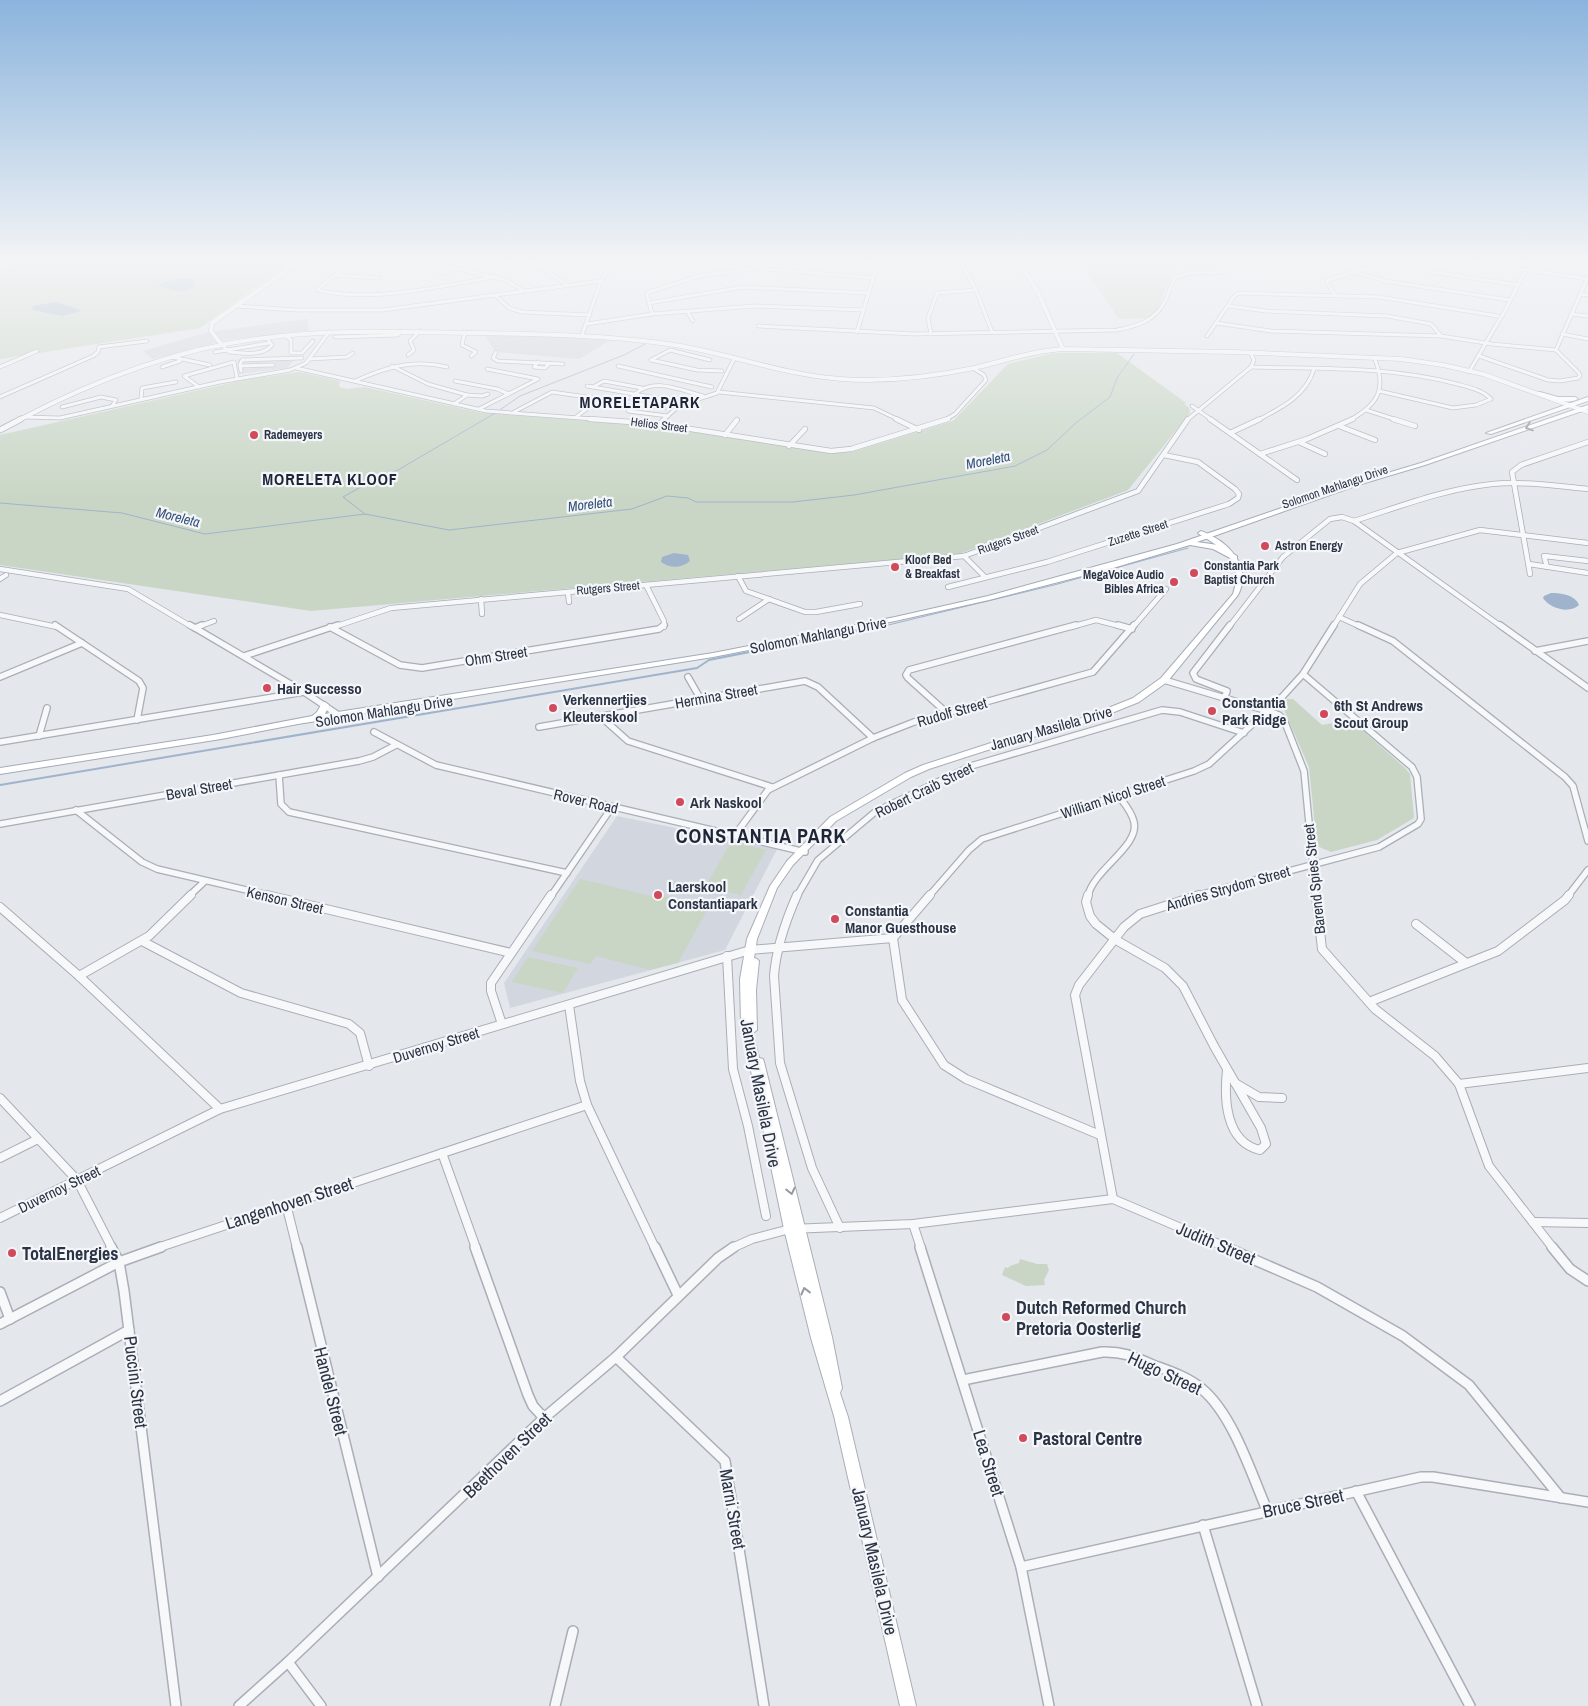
<svg xmlns="http://www.w3.org/2000/svg" width="1588" height="1706" viewBox="0 0 1588 1706" font-family="'Archivo Narrow',sans-serif">
<style>
.built{fill:#d2d6de}
.green{fill:#c9d6c5}
.water{fill:#9fb4cc}
.lines{fill:none;stroke-linecap:round;stroke-linejoin:round}
.stream-far1{stroke:#9fb4cc;stroke-width:1}
.stream{stroke:#9fb4cc;stroke-width:2}
.minor-far4-casing{stroke:#a9aeb7;stroke-width:4.5}
.minor-far3-casing{stroke:#a9aeb7;stroke-width:6}
.minor-far2-casing{stroke:#a9aeb7;stroke-width:8}
.minor-far1-casing{stroke:#a9aeb7;stroke-width:10}
.minor-casing{stroke:#a9aeb7;stroke-width:12}
.tertiary-far1-casing{stroke:#a9aeb7;stroke-width:5}
.tertiary-casing{stroke:#a9aeb7;stroke-width:7}
.secondary-casing{stroke:#a9aeb7;stroke-width:2}
.primary-casing{stroke:#a3abb8;stroke-width:2}
.minor-far4{stroke:#f7f8fa;stroke-width:3}
.minor-far3{stroke:#f7f8fa;stroke-width:4.5}
.minor-far2{stroke:#f7f8fa;stroke-width:5.5}
.minor-far1{stroke:#f7f8fa;stroke-width:8}
.minor{stroke:#f7f8fa;stroke-width:9}
.tertiary-far1{stroke:#f7f8fa;stroke-width:4}
.tertiary{stroke:#f7f8fa;stroke-width:5}
.secondary{fill:#fff;fill-rule:evenodd}
.primary{fill:#fff;fill-rule:evenodd}
.oneway{stroke:#959aa2}
.poi-dot{fill:#d1495b;stroke:#f4f6f9;stroke-width:2}
.labels{text-anchor:middle;dominant-baseline:central;stroke-width:4.5;stroke-linejoin:round;paint-order:stroke}
.far-street-label{font-size:12px;fill:#2b3445;stroke:#f4f6f9}
.far-poi-label{font-size:12px;font-weight:bold;fill:#2b3445;stroke:#f4f6f9;text-anchor:start}
.far-water-label{font-size:14px;font-style:italic;fill:#34527a;stroke:#f4f6f9}
.street-label{font-size:15px;fill:#2b3445;stroke:#f4f6f9}
.poi-label{font-size:15px;font-weight:bold;fill:#2b3445;stroke:#f4f6f9;text-anchor:start}
.far-district-label{font-size:16px;font-weight:bold;letter-spacing:1px;fill:#1d2536;stroke:#f4f6f9}
.near-street-label{font-size:18px;fill:#2b3445;stroke:#f4f6f9}
.near-poi-label{font-size:18px;font-weight:bold;fill:#2b3445;stroke:#f4f6f9;text-anchor:start}
.district-label{font-size:20px;font-weight:bold;letter-spacing:1px;fill:#1d2536;stroke:#f4f6f9}
</style>
<rect width="100%" height="100%" fill="#e4e7ec"/>
<g class="built">
<polygon points="307,319 309,331 226,340 153,359 143,351 209,332"/>
<polygon points="484,334 581,336 612,339 579,359 495,352"/>
<polygon points="295,358 288,368 239,374 237,359"/>
<polygon points="617,816 777,849 725,950 510,1008 504,983"/>
</g>
<g class="green">
<polygon points="34,261 291,261 200,328 0,359 0,268"/>
<polygon points="1076,261 1229,261 1218,269 1174,270 1154,318 1119,319 1084,268"/>
<polygon points="1054,353 1117,353 1186,403 1184,404 1189,408 1190,413 1128,490 959,554 311,611 0,565 0,435 244,380 299,372 340,381 339,387 347,389 364,387 482,413 660,426 832,453 852,452 953,421 1008,364"/>
<polygon points="1287,699 1293,699 1322,725 1351,720 1405,768 1410,774 1414,818 1377,840 1331,852 1317,846 1309,767 1282,705"/>
<polygon points="731,842 766,850 741,895 705,887"/>
<polygon points="580,879 659,898 661,895 697,903 695,907 707,910 678,963 650,970 596,956 590,964 532,951"/>
<polygon points="528,957 578,968 563,993 512,982"/>
<polygon points="1020,1259 1037,1264 1047,1264 1049,1270 1044,1280 1045,1285 1026,1286 1002,1275 1005,1267 1008,1268 1010,1266 1019,1263"/>
</g>
<g class="water">
<path d="M177,279H193L195,285C182,297 173,289 157,286L163,282Z"/>
<path d="M55,302C64,304 73,307 82,311L62,316L32,310L33,306Z"/>
<path d="M674,553L688,555L690,561C682,568 670,569 661,562L662,557Z"/>
<path d="M1551,593C1562,593 1575,595 1579,605C1570,614 1550,609 1543,598L1544,596Z"/>
</g>
<g class="lines">
<g class="stream-far1">
<polyline points="0,503 122,513 205,534 365,514 449,530 632,509 667,496 688,498 696,502 793,502 854,495 1015,466 1047,450 1077,422 1110,397 1117,378 1134,354"/>
<polyline points="365,514 343,497 375,479 398,470 497,412 520,396 624,355 647,343"/>
<polyline points="880,627 1054,585 1188,548"/>
</g>
<polyline class="stream" points="0,785 697,668 709,660 886,625"/>
<g class="minor-far4-casing">
<g id="minor-far4">
<path d="M353,261L317,290C370,303 439,287 493,277"/>
<polyline points="425,261 506,280 524,291"/>
<polyline points="524,261 536,264 567,285"/>
<polyline points="750,261 757,268 873,278"/>
<polyline points="849,261 878,263"/>
<polyline points="960,261 976,290 992,332"/>
<polyline points="1390,261 1432,272 1518,285"/>
<polyline points="1465,261 1588,279"/>
<polyline points="1571,261 1588,263"/>
<polyline points="400,266 415,261"/>
<polyline points="453,268 464,261"/>
<polyline points="1355,272 1385,281 1510,300"/>
<polyline points="437,274 454,269"/>
<polyline points="334,275 379,278"/>
<polyline points="1580,294 1588,295"/>
<polyline points="495,295 509,308 522,312 590,315"/>
<polyline points="1336,296 1327,283 1328,280 1391,261"/>
<polyline points="649,303 743,287 869,293"/>
<polyline points="235,306 297,310 383,310 601,281"/>
<polyline points="1228,306 1266,311 1387,316 1431,324 1441,336"/>
<polyline points="687,311 693,321"/>
<polyline points="652,314 647,294 649,292 699,276 757,268"/>
<polyline points="1571,314 1588,316"/>
<polyline points="1502,316 1526,270"/>
<polyline points="1216,323 1271,331 1441,336 1492,344 1556,350"/>
<polyline points="587,324 652,314 754,306 863,310"/>
<path d="M758,326L914,334L1117,330C1138,326 1157,320 1166,299C1169,292 1171,284 1176,277L1191,273L1226,272L1231,269L1232,261"/>
<polyline points="465,332 462,345 476,352 471,356"/>
<polyline points="857,332 878,261"/>
<polyline points="931,334 928,318 937,293 976,290"/>
<polyline points="1562,334 1588,339"/>
<polyline points="582,335 601,281 615,261"/>
<polyline points="286,336 291,340 291,353 302,353 313,341"/>
<polyline points="1207,336 1235,295 1239,293 1379,297 1498,316"/>
<polyline points="335,337 398,335 400,331"/>
<path d="M221,344L229,352C243,353 262,357 272,345L267,338"/>
<polyline points="215,352 269,343"/>
<polyline points="496,352 493,358 498,361 563,364"/>
<polyline points="408,355 414,350 410,341 420,331"/>
<polyline points="1479,356 1548,380 1560,381 1578,378 1580,376 1579,373 1556,350 1587,279"/>
<polyline points="172,357 210,365"/>
<polyline points="309,359 347,357 353,353"/>
<polyline points="651,360 697,370 722,371"/>
<polyline points="651,360 670,350 710,360"/>
<polyline points="538,362 534,367 545,368 550,363"/>
<polyline points="240,366 273,365"/>
<polyline points="392,366 428,384 467,395 454,404"/>
<polyline points="618,366 712,387"/>
<polyline points="0,367 37,351"/>
<polyline points="162,367 180,361"/>
<path d="M1251,367C1320,369 1390,366 1457,384C1468,387 1483,390 1491,399L1476,405L1453,408L1379,391"/>
<polyline points="296,368 486,411 607,420"/>
<polyline points="241,371 240,365 242,360 302,358"/>
<polyline points="1469,372 1501,317"/>
<path d="M355,381C386,367 413,359 447,367"/>
<polyline points="455,381 497,389 509,394"/>
<polyline points="587,386 657,398 679,398 685,400"/>
<polyline points="199,387 184,376 234,362 237,378"/>
<polyline points="593,387 604,381 642,388"/>
<polyline points="719,392 874,408 899,420"/>
<path d="M635,394C655,377 680,390 703,396"/>
<polyline points="467,395 482,396 488,394"/>
<polyline points="0,397 93,356 98,352 99,347 147,341"/>
<polyline points="607,398 664,408"/>
<polyline points="141,399 142,388 176,382"/>
<polyline points="636,403 628,411 668,416"/>
<polyline points="1192,406 1212,420"/>
<polyline points="62,407 101,397 116,400 112,406"/>
<polyline points="479,409 538,379 487,369"/>
<polyline points="1366,410 1397,420"/>
<polyline points="514,412 552,392 600,399 576,417"/>
<polyline points="25,417 60,418 220,382 290,370 306,363 329,332"/>
<polyline points="663,420 680,405 717,393 734,359"/>
<polyline points="945,420 955,414 986,380 984,375 973,368"/>
<polyline points="1187,420 1251,367 1254,360 1250,352"/>
<path d="M1258,420C1281,408 1306,396 1314,369"/>
<path d="M1350,420C1379,404 1387,388 1374,357"/>
</g>
</g>
<g class="minor-far3-casing">
<g id="minor-far3">
<polyline points="590,419 659,424 831,451 851,449 948,419"/>
<polyline points="896,419 919,430"/>
<polyline points="1210,419 1297,480"/>
<polyline points="1393,419 1415,426"/>
<polyline points="659,424 665,419"/>
<polyline points="1339,426 1375,440"/>
<polyline points="1230,433 1260,419"/>
<polyline points="725,435 737,420"/>
<polyline points="1299,442 1325,454"/>
<polyline points="789,446 805,429"/>
<polyline points="1260,454 1307,439 1353,419"/>
<path d="M1354,521C1399,507 1444,489 1492,484C1524,481 1556,486 1588,489"/>
<polyline points="964,556 985,577"/>
<polyline points="1529,564 1588,573"/>
<polyline points="1547,567 1544,556 1588,561"/>
<polyline points="0,569 128,589 192,627"/>
<polyline points="1530,574 1512,472 1521,465 1588,442"/>
<polyline points="738,576 746,591 805,612 816,612 860,604"/>
<polyline points="0,579 6,575"/>
<polyline points="646,585 664,621 664,627"/>
<polyline points="948,587 1047,562 1229,504 1238,498 1239,494 1235,489 1198,462 1164,455"/>
<polyline points="568,592 569,602"/>
<polyline points="481,599 482,614"/>
<polyline points="0,615 57,627"/>
<polyline points="1339,617 1361,627"/>
<polyline points="739,619 769,599"/>
<polyline points="198,627 214,621"/>
<polyline points="334,627 391,608 964,556 1138,491 1188,419"/>
<polyline points="1071,627 1096,620 1123,627"/>
<polyline points="1133,627 1166,589"/>
<polyline points="1229,627 1283,557 1330,519 1342,517 1354,521 1502,627"/>
<polyline points="1333,627 1360,584 1397,553 1480,530 1588,543"/>
</g>
</g>
<g class="minor-far2-casing">
<g id="minor-far2">
<polyline points="55,625 139,681 143,688 137,720"/>
<polyline points="190,625 304,692 343,718"/>
<polyline points="1118,625 1132,629"/>
<polyline points="1358,625 1393,641 1565,777 1573,786 1588,841"/>
<polyline points="1500,625 1588,688"/>
<polyline points="330,627 400,665 422,668 659,629 664,625"/>
<polyline points="195,628 202,625"/>
<polyline points="1535,651 1588,641"/>
<polyline points="244,656 338,625"/>
<polyline points="0,677 82,643"/>
<polyline points="688,677 700,698"/>
<polyline points="1164,680 1268,711 1279,715 1284,720 1304,771 1316,896"/>
<polyline points="1224,699 1227,691 1196,679 1193,673 1230,625"/>
<polyline points="947,713 908,678 906,675 909,670 1076,625"/>
<polyline points="600,716 628,741 772,787"/>
<polyline points="539,727 805,681 818,687 873,738"/>
<polyline points="374,732 436,765 805,852"/>
<polyline points="39,736 47,708"/>
<polyline points="0,742 304,692"/>
<polyline points="279,775 281,804 289,812 567,873"/>
<polyline points="76,810 142,862 157,869 272,896"/>
<polyline points="0,824 359,761 373,757 396,745"/>
<polyline points="735,835 768,790 873,738 914,722 1093,672 1134,625"/>
<polyline points="189,896 205,881"/>
<polyline points="551,896 612,807"/>
<polyline points="797,896 818,860 875,812 971,766 1162,710 1180,712 1244,733"/>
<polyline points="929,896 969,850 982,839 1194,771 1209,764 1282,697 1303,674 1334,625"/>
<path d="M1088,896C1093,870 1140,846 1134,822C1132,812 1124,803 1118,795"/>
<polyline points="1195,896 1379,847 1418,824 1421,819 1417,777 1412,767 1303,674"/>
<polyline points="1568,896 1588,870"/>
</g>
</g>
<g class="minor-far1-casing">
<g id="minor-far1">
<polyline points="267,895 511,953"/>
<path d="M797,895C786,920 776,949 774,976L780,1063L812,1168L840,1228"/>
<polyline points="930,895 893,938 902,1000 944,1065 966,1079 1100,1135"/>
<path d="M1088,895L1086,902L1090,916L1096,924L1116,940L1165,968L1183,986L1214,1046L1261,1128L1266,1144L1260,1150C1225,1142 1224,1098 1227,1070"/>
<polyline points="1316,895 1322,949 1375,1009 1435,1056 1459,1084 1489,1166 1553,1248"/>
<polyline points="0,907 79,976 220,1109"/>
<polyline points="1416,924 1466,963"/>
<polyline points="142,941 241,993 349,1024 360,1033 369,1066"/>
<polyline points="727,956 733,1069 748,1126 766,1216"/>
<polyline points="79,976 149,936 191,895"/>
<polyline points="1369,1002 1498,951 1565,900 1569,895"/>
<polyline points="569,1005 580,1081 587,1105 655,1248"/>
<polyline points="502,1024 491,991 491,983 551,895"/>
<polyline points="1235,1083 1259,1097 1282,1098"/>
<polyline points="1459,1084 1588,1068"/>
<polyline points="0,1098 77,1180 112,1248"/>
<polyline points="442,1153 476,1248"/>
<polyline points="0,1158 38,1139"/>
<polyline points="1113,1199 1075,995 1079,985 1124,927 1140,914 1199,895"/>
<polyline points="286,1204 297,1248"/>
<polyline points="0,1218 220,1109 750,950 893,938"/>
<polyline points="1533,1222 1588,1223"/>
<polyline points="913,1224 921,1248"/>
<polyline points="157,1248 587,1105"/>
<polyline points="732,1248 752,1239 790,1229 913,1224 1113,1199 1228,1248"/>
</g>
</g>
<g class="minor-casing">
<g id="minor">
<polyline points="111,1247 119,1262 124,1291 176,1706"/>
<polyline points="297,1247 378,1577"/>
<polyline points="475,1247 528,1395 533,1406 544,1418"/>
<polyline points="655,1247 678,1295"/>
<polyline points="920,1247 1021,1567 1049,1706"/>
<polyline points="1225,1247 1317,1287 1403,1336 1469,1385 1561,1498"/>
<polyline points="1552,1247 1570,1269 1588,1281"/>
<polyline points="0,1292 10,1319"/>
<polyline points="0,1324 119,1262 161,1247"/>
<polyline points="616,1357 725,1461 764,1706"/>
<path d="M963,1380L1102,1352C1123,1351 1135,1357 1153,1365C1169,1371 1188,1377 1202,1389C1233,1415 1251,1473 1267,1510"/>
<polyline points="0,1401 129,1330"/>
<polyline points="1356,1491 1470,1706"/>
<polyline points="1203,1525 1257,1706"/>
<polyline points="1021,1567 1421,1477 1433,1477 1588,1502"/>
<polyline points="288,1662 321,1706"/>
<polyline points="239,1706 288,1662 544,1418 616,1357 718,1258 734,1247"/>
<polyline points="555,1706 573,1631"/>
</g>
</g>
<g class="tertiary-far1-casing">
<g id="tertiary-far1">
<polyline points="1018,261 1038,292 1063,349"/>
<polyline points="221,344 211,331 212,323 300,261"/>
<path d="M19,420C93,381 172,350 256,339C329,329 402,332 475,333C540,334 604,335 668,344C726,352 782,375 841,379C885,382 931,377 974,368C1004,361 1032,351 1063,349L1234,352L1401,359L1443,365L1483,374L1588,412"/>
</g>
</g>
<g class="tertiary-casing">
<polyline id="tertiary" points="0,430 21,419"/>
</g>
<g class="secondary-casing">
<path id="secondary" d="M1201,531C1228,541 1253,566 1238,595L1167,682L1139,702L1092,721L997,747L929,769L911,777L836,821L793,865L777,888L757,939L754,958L757,959L759,961L756,990L757,1030L753,1033L759,1058L763,1059L764,1062L832,1337L842,1388L840,1393L848,1417L916,1706H900L834,1416L811,1338L784,1229L741,1023L740,979L747,939L770,886L787,861L830,817L905,773L923,765L991,743L1086,717L1133,698L1161,678L1233,594C1244,562 1224,549 1199,534L1198,533Z"/>
</g>
<g class="primary-casing">
<g id="primary">
<path d="M1540,392L1558,397H1575L1578,399C1566,405 1550,399 1538,395V393Z"/>
<polygon points="1588,397 1588,401 1491,434 1486,433"/>
<polygon points="1588,405 1588,409 1425,465 1358,485 1197,542 1218,545 1237,556 1237,560 1234,560 1213,549 1190,545 1113,568 989,600 895,621 713,657 298,724 221,739 0,774 0,768 213,735 312,716 317,712 322,703 325,702 329,705 325,714 713,653 895,617 988,596 1177,544 1354,483 1421,463"/>
</g>
</g>
<use href="#minor-far4" class="minor-far4"/>
<use href="#minor-far3" class="minor-far3"/>
<use href="#minor-far2" class="minor-far2"/>
<use href="#minor-far1" class="minor-far1"/>
<use href="#minor" class="minor"/>
<use href="#tertiary-far1" class="tertiary-far1"/>
<use href="#tertiary" class="tertiary"/>
<use href="#secondary" class="secondary"/>
<use href="#primary" class="primary"/>
</g>
<defs><path id="oneway-chevron" d="M-2-3.5L2.5 0L-2 3.5" fill="none" stroke-width="1.6" stroke-linecap="round" stroke-linejoin="round" transform="scale(1.25)"/></defs>
<g class="oneway">
<use href="#oneway-chevron" transform="translate(1529 427) rotate(161)"/>
<use href="#oneway-chevron" transform="translate(791 1191) rotate(77)"/>
<use href="#oneway-chevron" transform="translate(805 1291) rotate(-104)"/>
</g>
<linearGradient id="sky" x2="0" y2="1"><stop stop-color="#8bb4dd"/><stop offset="0.52" stop-color="#f3f4f6"/><stop offset="1" stop-color="#f3f4f6" stop-opacity="0"/></linearGradient>
<rect width="1588" height="500" fill="url(#sky)"/>
<g class="poi-dot">
<circle cx="254" cy="435" r="5"/>
<circle cx="1265" cy="546" r="5"/>
<circle cx="895" cy="567" r="5"/>
<circle cx="1194" cy="573" r="5"/>
<circle cx="1174" cy="582" r="5"/>
<circle cx="267" cy="688" r="5"/>
<circle cx="553" cy="708" r="5"/>
<circle cx="1212" cy="711" r="5"/>
<circle cx="1324" cy="714" r="5"/>
<circle cx="680" cy="802" r="5"/>
<circle cx="658" cy="895" r="5"/>
<circle cx="835" cy="919" r="5"/>
<circle cx="12" cy="1253" r="5"/>
<circle cx="1006" cy="1317" r="5"/>
<circle cx="1023" cy="1438" r="5"/>
</g>
<g class="labels">
<g class="far-street-label">
<text transform="translate(659 425) rotate(7)">Helios Street</text>
<text transform="translate(1335 487) rotate(-19)">Solomon Mahlangu Drive</text>
<text transform="translate(1138 533) rotate(-18)">Zuzette Street</text>
<text transform="translate(1008 540) rotate(-20)">Rutgers Street</text>
<text transform="translate(608 588) rotate(-5)">Rutgers Street</text>
</g>
<g class="far-poi-label">
<text x="264" y="435">Rademeyers</text>
<text x="1275" y="546">Astron Energy</text>
<text x="905" y="560">Kloof Bed<tspan x="905" dy="14">&amp; Breakfast</tspan></text>
<text x="1204" y="566">Constantia Park<tspan x="1204" dy="14">Baptist Church</tspan></text>
<text x="1164" y="575" text-anchor="end">MegaVoice Audio<tspan x="1164" dy="14">Bibles Africa</tspan></text>
</g>
<g class="far-water-label">
<text transform="translate(988 460) rotate(-11)">Moreleta</text>
<text transform="translate(590 504) rotate(-7)">Moreleta</text>
<text transform="translate(178 517) rotate(14)">Moreleta</text>
</g>
<g class="street-label">
<text transform="translate(818 635) rotate(-11)">Solomon Mahlangu Drive</text>
<text transform="translate(496 656) rotate(-9)">Ohm Street</text>
<text transform="translate(716 696) rotate(-10)">Hermina Street</text>
<text transform="translate(384 711) rotate(-9)">Solomon Mahlangu Drive</text>
<text transform="translate(952 712) rotate(-16)">Rudolf Street</text>
<text transform="translate(1051 728) rotate(-16)">January Masilela Drive</text>
<text transform="translate(199 789) rotate(-10)">Beval Street</text>
<text transform="translate(924 790) rotate(-26)">Robert Craib Street</text>
<text transform="translate(1113 797) rotate(-18)">William Nicol Street</text>
<text transform="translate(586 801) rotate(13)">Rover Road</text>
<text transform="translate(1314 879) rotate(-96)">Barend Spies Street</text>
<text transform="translate(1228 888) rotate(-16)">Andries Strydom Street</text>
<text transform="translate(285 900) rotate(13)">Kenson Street</text>
<text transform="translate(436 1045) rotate(-17)">Duvernoy Street</text>
<text transform="translate(59 1189) rotate(-26)">Duvernoy Street</text>
</g>
<g class="poi-label">
<text x="277" y="688">Hair Successo</text>
<text x="563" y="699">Verkennertjies<tspan x="563" dy="17">Kleuterskool</tspan></text>
<text x="1222" y="702">Constantia<tspan x="1222" dy="17">Park Ridge</tspan></text>
<text x="1334" y="705">6th St Andrews<tspan x="1334" dy="17">Scout Group</tspan></text>
<text x="690" y="802">Ark Naskool</text>
<text x="668" y="886">Laerskool<tspan x="668" dy="17">Constantiapark</tspan></text>
<text x="845" y="910">Constantia<tspan x="845" dy="17">Manor Guesthouse</tspan></text>
</g>
<g class="far-district-label">
<text x="640" y="402">MORELETAPARK</text>
<text x="330" y="479">MORELETA KLOOF</text>
</g>
<g class="near-street-label">
<text transform="translate(761 1093) rotate(79)">January Masilela Drive</text>
<text transform="translate(289 1203) rotate(-18)">Langenhoven Street</text>
<text transform="translate(1216 1243) rotate(23)">Judith Street</text>
<text transform="translate(1165 1373) rotate(25)">Hugo Street</text>
<text transform="translate(136 1382) rotate(83)">Puccini Street</text>
<text transform="translate(331 1391) rotate(76)">Handel Street</text>
<text transform="translate(507 1455) rotate(-44)">Beethoven Street</text>
<text transform="translate(989 1463) rotate(73)">Lea Street</text>
<text transform="translate(1303 1503) rotate(-12)">Bruce Street</text>
<text transform="translate(733 1509) rotate(80)">Marni Street</text>
<text transform="translate(875 1561) rotate(77)">January Masilela Drive</text>
</g>
<g class="near-poi-label">
<text x="22" y="1253">TotalEnergies</text>
<text x="1016" y="1307">Dutch Reformed Church<tspan x="1016" dy="21">Pretoria Oosterlig</tspan></text>
<text x="1033" y="1438">Pastoral Centre</text>
</g>
<g class="district-label">
<text x="761" y="835">CONSTANTIA PARK</text>
</g>
</g>
</svg>
